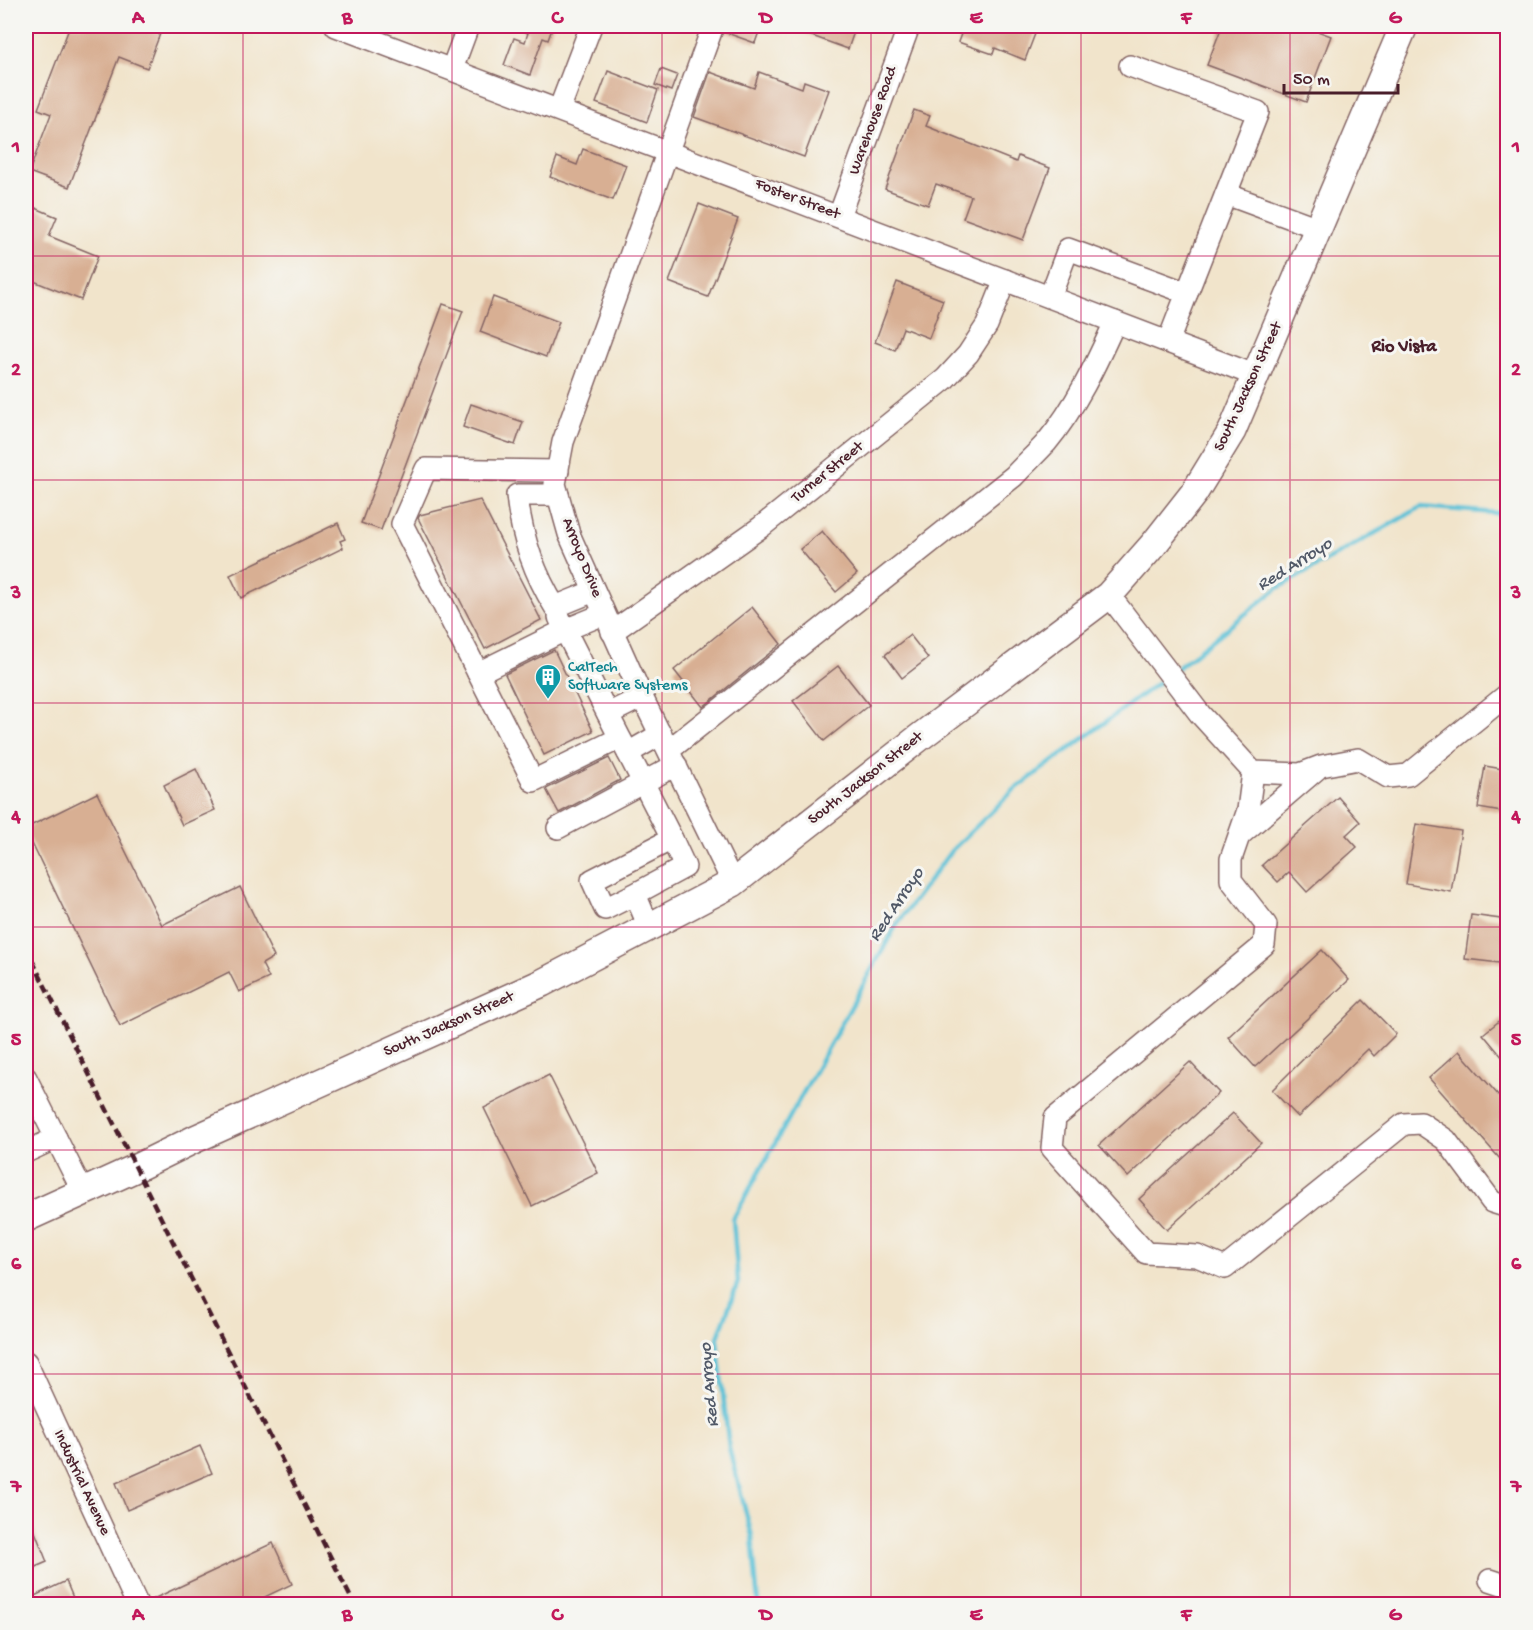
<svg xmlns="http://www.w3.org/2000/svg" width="1533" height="1630" viewBox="0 0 1533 1630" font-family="'Gochi Hand',sans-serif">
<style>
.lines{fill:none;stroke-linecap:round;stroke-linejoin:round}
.stream{stroke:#5ac1d7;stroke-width:4.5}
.building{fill:#d8af93}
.minor-casing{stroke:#846463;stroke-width:24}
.major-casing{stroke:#846463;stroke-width:30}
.minor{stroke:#fff;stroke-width:21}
.major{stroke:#fff;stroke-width:27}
.rail{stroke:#4a1f2b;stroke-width:4.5;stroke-dasharray:9 4.5;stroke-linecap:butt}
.grid{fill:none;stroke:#c2185b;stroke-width:1.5;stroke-opacity:0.55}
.labels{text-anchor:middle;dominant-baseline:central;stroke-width:6;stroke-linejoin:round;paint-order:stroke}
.street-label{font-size:16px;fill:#4a1f2b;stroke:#f6f6f2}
.culture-label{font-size:16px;fill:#0d838f;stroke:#f6f6f2;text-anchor:start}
.neighbourhood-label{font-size:18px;font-weight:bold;fill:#4a1f2b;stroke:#f6f6f2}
.water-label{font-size:18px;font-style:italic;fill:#505867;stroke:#f6f6f2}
.neatline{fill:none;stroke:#c2185b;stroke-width:2}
.grid-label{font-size:20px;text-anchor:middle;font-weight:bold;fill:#c2185b}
</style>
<rect width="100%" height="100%" fill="#f6f6f2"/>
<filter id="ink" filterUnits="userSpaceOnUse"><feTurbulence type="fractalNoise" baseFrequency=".0167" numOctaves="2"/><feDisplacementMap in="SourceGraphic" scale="12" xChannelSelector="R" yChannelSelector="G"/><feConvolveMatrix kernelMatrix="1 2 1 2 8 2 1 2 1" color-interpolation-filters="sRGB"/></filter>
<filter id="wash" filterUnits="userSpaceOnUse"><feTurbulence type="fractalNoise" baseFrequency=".008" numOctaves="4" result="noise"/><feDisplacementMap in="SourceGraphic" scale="24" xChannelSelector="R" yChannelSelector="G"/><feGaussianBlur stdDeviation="1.35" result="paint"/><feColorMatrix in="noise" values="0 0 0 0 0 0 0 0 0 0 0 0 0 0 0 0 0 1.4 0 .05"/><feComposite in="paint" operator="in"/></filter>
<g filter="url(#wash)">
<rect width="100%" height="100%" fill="#f1e4cb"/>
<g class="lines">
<g class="stream">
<polyline points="1175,670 1278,588 1421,507 1508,514"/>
<polyline points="758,1604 752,1536 729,1448 717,1340 738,1282 733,1219 897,924 951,851 1014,790 1166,677"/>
</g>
</g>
<g id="blocks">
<g class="building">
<polygon points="70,26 163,26 147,68 119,57 69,187 29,172 51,114 38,109"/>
<polygon points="513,26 553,26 548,40 543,38 530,75 504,65 514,38 525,42 528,33"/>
<polygon points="725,26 761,26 755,43 724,32"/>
<polygon points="787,26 856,26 848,49 787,27"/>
<polygon points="964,26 1038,26 1025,60 995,48 993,54 958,42"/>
<polygon points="1222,26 1304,26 1331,36 1306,102 1207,65"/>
<polygon points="661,69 677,75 671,91 655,85"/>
<polygon points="608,71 658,90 647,122 596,103"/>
<polygon points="710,72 754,88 759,72 802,88 804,81 829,90 804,157 694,117"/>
<polygon points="914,110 930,116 926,126 1016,162 1018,156 1050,168 1023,240 963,218 971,196 936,184 928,205 885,189"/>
<polygon points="583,149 626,165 613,200 550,177 557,157 577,165"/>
<polygon points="26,204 57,217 49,236 98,256 81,300 26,278"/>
<polygon points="699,204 738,219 708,297 669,282"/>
<polygon points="897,282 943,300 929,338 903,328 895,350 875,342"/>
<polygon points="493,297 559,322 546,357 480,332"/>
<polygon points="443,304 463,311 381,530 361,523"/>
<polygon points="471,404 523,422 515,445 463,427"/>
<polygon points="480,500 541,620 485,649 418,518 420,515"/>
<polygon points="338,523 345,539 340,541 343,548 241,598 230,575"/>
<polygon points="822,531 857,574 836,592 800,549"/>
<polygon points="752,607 781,644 703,707 674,670"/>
<polygon points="910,635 928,658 902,678 885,655"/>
<polygon points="554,650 593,731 544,755 505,674"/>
<polygon points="838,666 869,705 824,741 793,701"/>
<polygon points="609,758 620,780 559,813 546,789"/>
<polygon points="1485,766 1508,770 1508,813 1478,808"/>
<polygon points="196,769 215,810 182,825 164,785"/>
<polygon points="97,793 162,925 240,887 274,957 262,964 269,978 239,992 229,972 120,1026 26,831 26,828"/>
<polygon points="1338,797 1360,822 1346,835 1357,847 1307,892 1289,872 1278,882 1262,865"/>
<polygon points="1416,824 1461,831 1451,892 1406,884"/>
<polygon points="1471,915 1508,920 1508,964 1465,959"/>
<polygon points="1322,950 1349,980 1255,1067 1228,1037"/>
<polygon points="1363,1000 1396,1034 1374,1056 1368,1049 1298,1117 1272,1090"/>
<polygon points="1508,1014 1508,1064 1483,1034"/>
<polygon points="1459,1051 1508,1106 1508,1168 1429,1078"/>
<polygon points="1190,1062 1219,1093 1128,1177 1099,1145"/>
<polygon points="549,1075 598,1173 532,1206 484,1108"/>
<polygon points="1233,1113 1261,1143 1167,1230 1139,1199"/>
<polygon points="200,1446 212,1473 127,1510 116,1483"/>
<polygon points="26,1509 47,1562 26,1571"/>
<polygon points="273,1543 292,1584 248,1605 150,1605 149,1601"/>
<polygon points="66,1581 76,1605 26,1605 26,1600"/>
</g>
</g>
</g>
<g filter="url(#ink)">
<use href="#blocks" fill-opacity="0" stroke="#846463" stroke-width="1.5"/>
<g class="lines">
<g class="minor-casing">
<g id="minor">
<polyline points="336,26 1257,376"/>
<polyline points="713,26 563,442 555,484 569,534 642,697 733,883"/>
<polyline points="1130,66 1258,112 1187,293"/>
<polyline points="452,69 468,26"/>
<polyline points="559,110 591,26"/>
<polyline points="1226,194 1318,228"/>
<polyline points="839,216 909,26"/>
<polyline points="1050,297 1068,249 1187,293 1168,342"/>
<path d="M558,495H517C521,535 534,573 555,607L594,591"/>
<polyline points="1109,595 1200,714 1253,772 1300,774 1321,766 1358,759 1388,777 1408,775 1508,694"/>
<polyline points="559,617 565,630 604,614"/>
<polyline points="612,632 761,527 945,379 968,354 987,325 1005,280"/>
<polyline points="478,673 402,524 426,469 558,471"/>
<polyline points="608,714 642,697"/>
<polyline points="661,734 628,753 672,839"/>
<polyline points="620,738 565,630 478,673 533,781 620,738 628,753"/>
<path d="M669,750L1014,476C1024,465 1036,454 1046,443C1076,407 1096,364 1115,322"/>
<polyline points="1253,772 1248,810 1231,859 1231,880 1266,925 1264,945 1055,1118 1052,1148 1146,1253 1197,1256 1225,1268 1404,1124 1421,1123 1446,1140 1492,1202 1508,1207"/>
<polyline points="558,828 676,765"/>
<polyline points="1240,835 1317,769"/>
<polyline points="635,894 685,867 672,839 592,880 605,909 635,894 649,927"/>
<polyline points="26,1078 83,1192"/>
<polyline points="26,1152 56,1138"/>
<polyline points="26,1362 137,1604"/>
<polyline points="1490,1580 1508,1586"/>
</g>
</g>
<g class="major-casing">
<polyline id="major" points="26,1218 136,1168 195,1139 542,983 733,883 920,737 1109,595 1154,544 1194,493 1232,431 1404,26"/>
</g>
<use href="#minor" class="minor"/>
<use href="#major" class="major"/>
<polyline class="rail" points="26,948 354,1604"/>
</g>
</g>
<path class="grid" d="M243,26V1604M452,26V1604M662,26V1604M871,26V1604M1081,26V1604M1290,26V1604M26,256H1508M26,480H1508M26,703H1508M26,927H1508M26,1150H1508M26,1374H1508"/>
<defs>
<g id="building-pin" transform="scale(1.35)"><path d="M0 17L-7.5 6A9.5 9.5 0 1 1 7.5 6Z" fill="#0f9aa8" stroke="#f6f6f2"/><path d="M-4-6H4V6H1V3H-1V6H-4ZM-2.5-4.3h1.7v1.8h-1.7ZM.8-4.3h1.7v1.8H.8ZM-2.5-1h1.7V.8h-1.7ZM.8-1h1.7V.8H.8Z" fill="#fff"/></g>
</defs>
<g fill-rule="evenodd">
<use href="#building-pin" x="548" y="677"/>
</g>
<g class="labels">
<g class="street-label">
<text transform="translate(874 121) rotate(-70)">Warehouse Road</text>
<text transform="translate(797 200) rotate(21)">Foster Street</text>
<text transform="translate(1249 387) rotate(-65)">South Jackson Street</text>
<text transform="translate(828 473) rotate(-39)">Turner Street</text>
<text transform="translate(581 558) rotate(68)">Arroyo Drive</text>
<text transform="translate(866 779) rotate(-38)">South Jackson Street</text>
<text transform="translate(449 1025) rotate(-24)">South Jackson Street</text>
<text transform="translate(81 1483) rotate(65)">Industrial Avenue</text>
</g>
<g class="culture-label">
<text x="568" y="668">CalTech<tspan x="568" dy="18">Software Systems</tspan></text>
</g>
<g class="neighbourhood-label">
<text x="1404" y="347">Rio Vista</text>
</g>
<g class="water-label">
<text transform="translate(1295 565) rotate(-32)">Red Arroyo</text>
<text transform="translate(897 905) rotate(-56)">Red Arroyo</text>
<text transform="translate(710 1385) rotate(-95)">Red Arroyo</text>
</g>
</g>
<rect width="1533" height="1630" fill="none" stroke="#f6f6f2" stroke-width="66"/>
<path d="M1284 84v9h114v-9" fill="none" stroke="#4a1f2b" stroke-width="3"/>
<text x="1293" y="84" font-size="18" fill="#4a1f2b" stroke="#f6f6f2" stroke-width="4.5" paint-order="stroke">50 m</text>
<rect x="33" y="33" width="1467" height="1564" class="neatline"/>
<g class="grid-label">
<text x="138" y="23">A</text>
<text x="347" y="23">B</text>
<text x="557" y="23">C</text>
<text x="766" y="23">D</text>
<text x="976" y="23">E</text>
<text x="1186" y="23">F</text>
<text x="1395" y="23">G</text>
<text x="16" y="152">1</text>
<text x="1516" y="152">1</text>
<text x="16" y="375">2</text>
<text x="1516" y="375">2</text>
<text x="16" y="598">3</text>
<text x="1516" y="598">3</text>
<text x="16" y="822">4</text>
<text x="1516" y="822">4</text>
<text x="16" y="1045">5</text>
<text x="1516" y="1045">5</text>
<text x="16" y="1269">6</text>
<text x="1516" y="1269">6</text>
<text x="16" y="1492">7</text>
<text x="1516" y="1492">7</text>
<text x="138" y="1620">A</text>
<text x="347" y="1620">B</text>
<text x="557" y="1620">C</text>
<text x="766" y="1620">D</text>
<text x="976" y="1620">E</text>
<text x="1186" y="1620">F</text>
<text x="1395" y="1620">G</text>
</g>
</svg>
